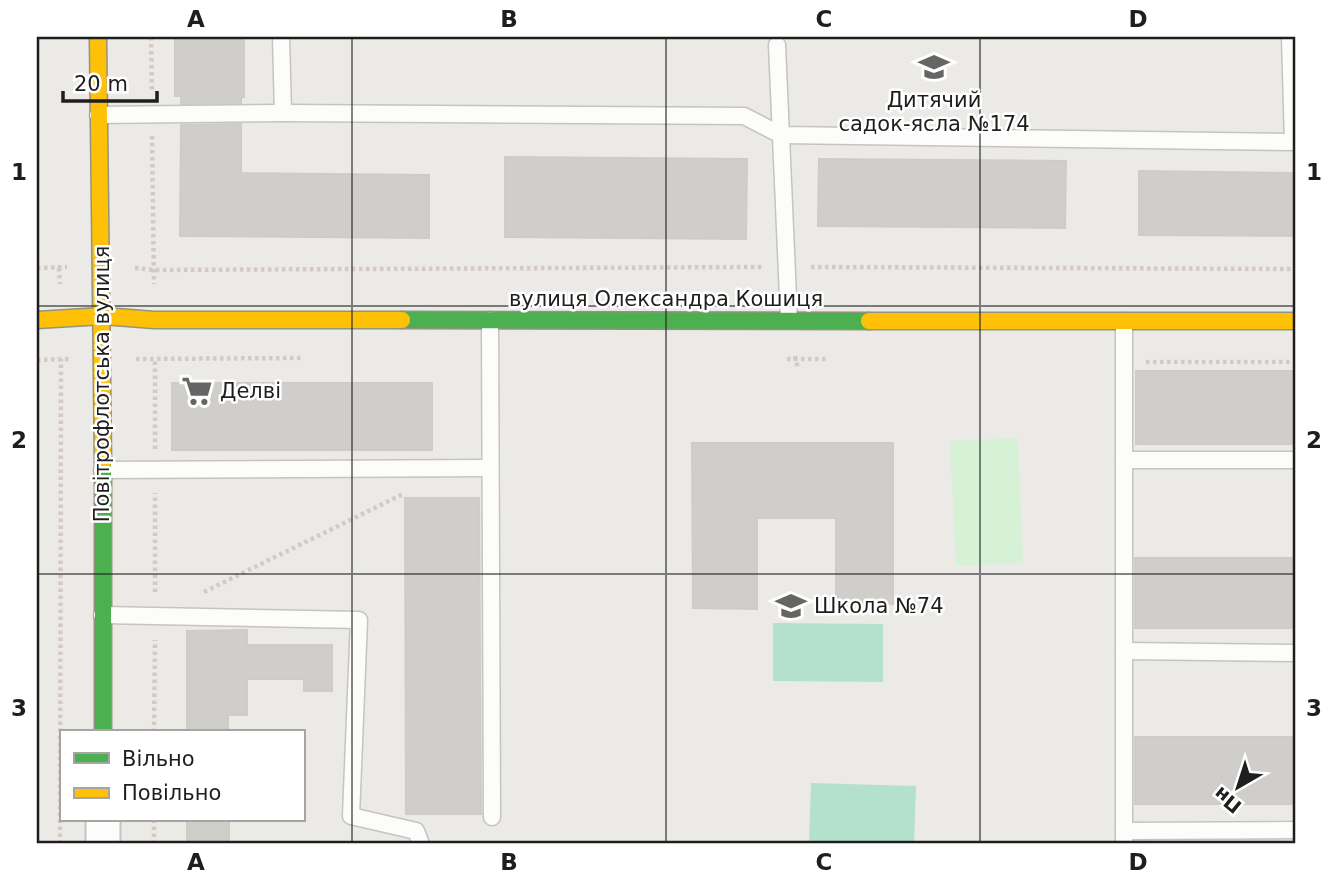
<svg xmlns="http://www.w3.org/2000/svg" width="1333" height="881" viewBox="0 0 1333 881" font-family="'DejaVu Sans',sans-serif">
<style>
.park{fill:#d5f1d6}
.pitch{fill:#b4e1ce}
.building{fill:#d0cecb;stroke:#cfccc8;stroke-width:2}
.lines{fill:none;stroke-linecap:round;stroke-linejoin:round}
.lane-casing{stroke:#c5c4c2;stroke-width:19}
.street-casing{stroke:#c5c4c2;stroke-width:37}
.fast-casing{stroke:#92947f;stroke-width:19}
.slow-casing{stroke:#92947f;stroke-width:19}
.path{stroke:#d5c9c7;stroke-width:4.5;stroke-dasharray:3.5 3.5;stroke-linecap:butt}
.lane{stroke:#fcfcfb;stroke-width:16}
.street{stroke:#fcfcfb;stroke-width:33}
.fast{stroke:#4caf50;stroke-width:16}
.slow{stroke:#ffc107;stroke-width:16}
.grid{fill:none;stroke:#1e1e1e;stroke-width:2;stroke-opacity:0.55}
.labels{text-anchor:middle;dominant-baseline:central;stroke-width:5;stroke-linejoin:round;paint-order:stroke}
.poi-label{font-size:21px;fill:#1e1e1e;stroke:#fff;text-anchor:start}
.street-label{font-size:21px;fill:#1e1e1e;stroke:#fff}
.neatline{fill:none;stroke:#1e1e1e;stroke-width:2.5}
.grid-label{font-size:23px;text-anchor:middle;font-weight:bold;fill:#1e1e1e}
</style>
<rect width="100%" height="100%" fill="#eceae6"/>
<polygon class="park" points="1018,438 1023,563 956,566 950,441"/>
<g class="pitch">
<polygon points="773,623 883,624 883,682 773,681"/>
<polygon points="811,783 916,786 914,844 809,844"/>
</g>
<g class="building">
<polygon points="175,37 244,37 244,97 241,97 241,103 181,104 181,96 175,96"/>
<polygon points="241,124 241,173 429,175 429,238 180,236 181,125"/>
<polygon points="505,157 747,159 746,239 505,237"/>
<polygon points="819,159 1066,161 1065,228 818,226"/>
<polygon points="1139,171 1296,173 1296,236 1139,235"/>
<rect x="1136" y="371" width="160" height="73"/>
<rect x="172" y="383" width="260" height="67"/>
<polygon points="692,443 893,443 893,604 836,605 836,518 757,518 757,609 693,608"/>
<polygon points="405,498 479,498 481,814 406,814"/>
<rect x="1135" y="558" width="161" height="70"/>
<polygon points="247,630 247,645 332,645 332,691 304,691 304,679 247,679 247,715 228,715 228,732 187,732 187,631"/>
<rect x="1135" y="737" width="161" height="67"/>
<rect x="187" y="820" width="42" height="24"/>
</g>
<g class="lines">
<g class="lane-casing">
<g id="lane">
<polyline points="281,37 283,113"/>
<polyline points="777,45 789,320"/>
<polyline points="98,115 283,113 744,116 781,135 1293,142 1290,37"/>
<polyline points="490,320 492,817"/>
<polyline points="1124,321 1124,844"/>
<polyline points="1124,460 1296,460"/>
<polyline points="102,470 490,468"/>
<polyline points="102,615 359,620 351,816 416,831 421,844"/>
<polyline points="1124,651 1296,653"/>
<polyline points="1124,831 1296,830"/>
</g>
</g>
<g class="street-casing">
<polyline id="street" points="103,820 103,844"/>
</g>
<g class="fast-casing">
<g id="fast">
<polyline points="402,320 869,321"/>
<polyline points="103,462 103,732"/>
</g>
</g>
<g class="slow-casing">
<g id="slow">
<polyline points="98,37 103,462"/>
<polyline points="37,320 103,316 154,320 402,320"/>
<polyline points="869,321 1296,321"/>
</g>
</g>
<g class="path">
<polyline points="151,37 152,92"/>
<polyline points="152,136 154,284"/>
<polyline points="811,267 1296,269"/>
<polyline points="37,268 67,267"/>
<polyline points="59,268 60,284"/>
<polyline points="135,268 154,270 763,267"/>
<polyline points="795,356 798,369"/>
<polyline points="136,359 302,358"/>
<polyline points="787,359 827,359"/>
<polyline points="37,360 71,359"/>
<polyline points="1146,362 1296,362"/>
<polyline points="155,449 155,360"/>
<polyline points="155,592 155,493"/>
<polyline points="204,592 403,494"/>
<polyline points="154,732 155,640"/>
<polyline points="60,844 61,359"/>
<polyline points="154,844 154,820"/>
</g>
<use href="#lane" class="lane"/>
<use href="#street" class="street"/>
<use href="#fast" class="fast"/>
<use href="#slow" class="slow"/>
</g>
<path class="grid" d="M352,37V844M666,37V844M980,37V844M37,306H1296M37,574H1296"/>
<defs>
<g id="school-bare" transform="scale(2.415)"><path d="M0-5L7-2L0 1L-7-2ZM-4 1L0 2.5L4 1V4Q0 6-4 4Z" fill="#666564" stroke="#fff" stroke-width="2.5" paint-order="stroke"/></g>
<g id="supermarket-bare" transform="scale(2.415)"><path d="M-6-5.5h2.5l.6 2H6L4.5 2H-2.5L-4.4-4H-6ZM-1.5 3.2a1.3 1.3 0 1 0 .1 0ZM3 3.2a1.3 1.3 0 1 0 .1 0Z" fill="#666564" stroke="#fff" stroke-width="2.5" paint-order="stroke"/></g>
</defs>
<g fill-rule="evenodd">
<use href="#school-bare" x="934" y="67"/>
<use href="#supermarket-bare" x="197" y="391"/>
<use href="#school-bare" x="791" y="606"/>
</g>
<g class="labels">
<g class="poi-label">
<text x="934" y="100" text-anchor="middle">Дитячий<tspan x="934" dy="24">садок-ясла №174</tspan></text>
<text x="220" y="391">Делві</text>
<text x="814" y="606">Школа №74</text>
</g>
<g class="street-label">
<text x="666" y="299">вулиця Олександра Кошиця</text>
<text transform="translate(102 384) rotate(-90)">Повітрофлотська вулиця</text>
</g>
</g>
<rect width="1333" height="881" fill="none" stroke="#ffffff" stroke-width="77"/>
<rect x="60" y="730" width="245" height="91" fill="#ffffff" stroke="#a5a5a5" stroke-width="2"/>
<rect x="74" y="753" width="35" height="10" fill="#4caf50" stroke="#a5a5a5" stroke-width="2"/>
<text x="122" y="766" font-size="21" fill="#1e1e1e">Вільно</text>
<rect x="74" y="788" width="35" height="10" fill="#ffc107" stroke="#a5a5a5" stroke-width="2"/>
<text x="122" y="800" font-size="21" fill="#1e1e1e">Повільно</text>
<g transform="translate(1238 787) rotate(219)" stroke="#ffffff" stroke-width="5" paint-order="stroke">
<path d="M0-5L12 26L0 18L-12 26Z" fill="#1e1e1e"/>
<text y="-10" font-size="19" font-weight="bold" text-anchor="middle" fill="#1e1e1e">Пн</text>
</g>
<path d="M63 91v10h94v-10" fill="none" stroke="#1e1e1e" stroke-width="3.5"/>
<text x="74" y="91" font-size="21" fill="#1e1e1e" stroke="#ffffff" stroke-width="5" paint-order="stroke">20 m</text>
<rect x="38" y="38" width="1256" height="804" class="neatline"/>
<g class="grid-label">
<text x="196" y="27">A</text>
<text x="509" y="27">B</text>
<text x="824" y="27">C</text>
<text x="1138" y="27">D</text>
<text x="19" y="180">1</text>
<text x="1314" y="180">1</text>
<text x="19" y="448">2</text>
<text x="1314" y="448">2</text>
<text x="19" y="716">3</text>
<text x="1314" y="716">3</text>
<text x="196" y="870">A</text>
<text x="509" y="870">B</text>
<text x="824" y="870">C</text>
<text x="1138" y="870">D</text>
</g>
</svg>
